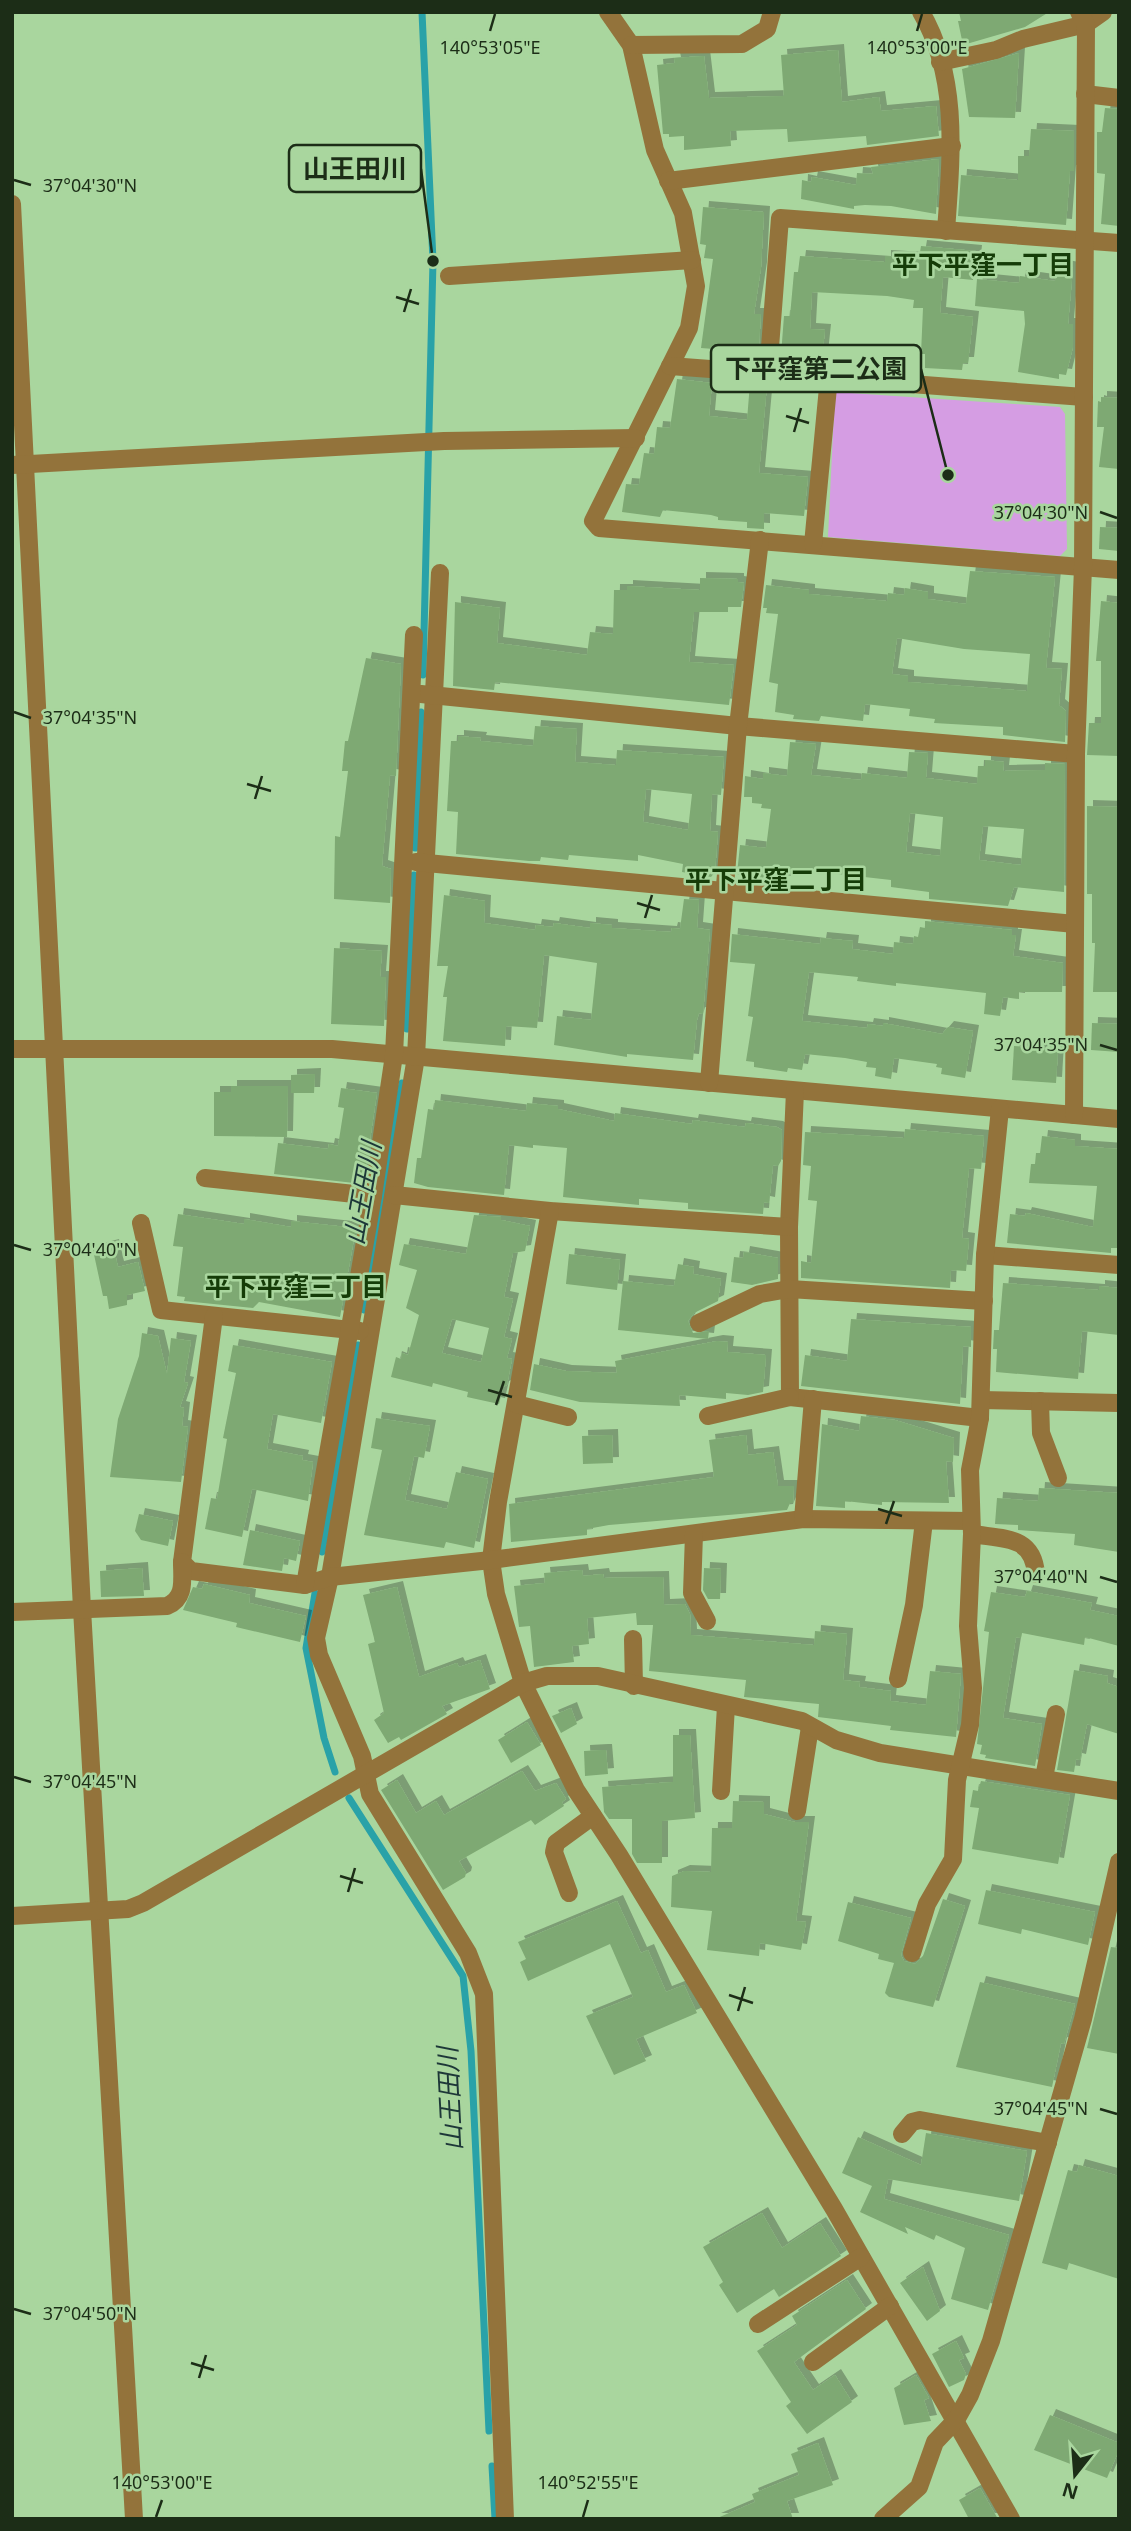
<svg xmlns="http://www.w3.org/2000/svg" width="1131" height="2531" viewBox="0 0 1131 2531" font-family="'Noto Sans','Noto Sans JP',sans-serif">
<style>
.green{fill:#d59de3}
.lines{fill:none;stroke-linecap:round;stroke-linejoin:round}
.stream{stroke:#29a2a8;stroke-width:7}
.building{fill:#7ea973;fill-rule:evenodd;filter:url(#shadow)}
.minor{stroke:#93733b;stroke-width:18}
.ticks{fill:none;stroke:#1c2d17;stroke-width:2.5}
.labels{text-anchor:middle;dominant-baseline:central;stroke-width:5;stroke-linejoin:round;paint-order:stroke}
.neighbourhood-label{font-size:26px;font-weight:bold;fill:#153c08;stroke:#a9d69e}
.water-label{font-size:26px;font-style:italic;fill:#1d3738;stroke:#a9d69e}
.ticks-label{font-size:18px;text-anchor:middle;fill:#1c2d17;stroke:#a9d69e;stroke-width:5;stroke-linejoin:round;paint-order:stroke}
.leader{fill:none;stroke:#1c2d17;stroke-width:2.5}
.callout-dot{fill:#1c2d17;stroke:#a9d69e;stroke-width:2.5}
.callout{fill:#a9d69e;stroke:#1c2d17;stroke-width:2.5}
.callout-label{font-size:26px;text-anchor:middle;font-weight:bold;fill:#1c2d17}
</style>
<defs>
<filter id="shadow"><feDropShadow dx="6" dy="-6" stdDeviation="0" flood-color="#0004"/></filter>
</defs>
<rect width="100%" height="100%" fill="#a9d69e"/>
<polygon class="green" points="835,392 1060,407 1065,414 1067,549 1060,556 828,537"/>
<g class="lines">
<g class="stream">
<polyline points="422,12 433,261 423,675"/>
<polyline points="415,848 421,712"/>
<polyline points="407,1029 414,875"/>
<polyline points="364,1310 402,1083"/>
<polyline points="322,1552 358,1345"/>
<polyline points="315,1593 306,1648 324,1738 335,1772"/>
<polyline points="349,1798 463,1976 471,2051 489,2431"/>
<polyline points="492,2466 495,2519"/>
</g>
</g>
<g class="building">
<polygon points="959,12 1049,12 1025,27 963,45 958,21 961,21"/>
<polygon points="838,50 842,102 879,97 881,111 936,106 939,136 867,145 866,136 788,142 787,129 730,131 731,146 684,150 684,136 669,137 669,134 663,134 657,65 675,63 674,58 704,56 709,98 784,96 781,55"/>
<polygon points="1019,53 1015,118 969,117 962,69"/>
<polygon points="1105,108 1119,109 1119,226 1101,224 1105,174 1097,173 1097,132 1102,132"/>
<polygon points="1031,129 1074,131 1074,171 1070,171 1066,225 958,216 961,175 1018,180 1018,156 1029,156"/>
<polygon points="939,159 936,214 891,206 865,205 854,206 854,209 801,199 802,180 811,182 812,177 856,185 857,173 873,174 871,167"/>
<polygon points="703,207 764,212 761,268 754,314 761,314 758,361 752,361 752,352 701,348 713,259 704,258 706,245 700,244"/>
<polygon points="921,246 976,251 973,280 943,277 940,313 973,317 968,363 963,363 962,370 925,368 925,354 921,354 923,308 913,308 914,300 887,296 812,292 810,329 825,330 822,358 781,355 784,316 790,316 794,272 798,272 800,256 885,262 885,256 919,258"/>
<polygon points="1057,265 1073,268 1068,324 1073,324 1073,347 1066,375 1059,374 1059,379 1018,372 1025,324 1024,311 975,306 977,279 1019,283 1020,276 1055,281"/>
<polygon points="677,379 712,383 709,416 747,420 750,383 767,385 759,473 808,477 804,516 764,513 764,529 747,528 747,522 718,520 718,517 711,515 663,510 660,517 622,512 626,484 639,485 644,453 654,454 657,427 670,428"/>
<polygon points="1101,397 1119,398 1119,469 1099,467 1104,427 1097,427 1098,401 1101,402"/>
<polygon points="1100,527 1119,528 1119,551 1099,549"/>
<path d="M970,571L1055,577L1046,668L1062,669L1059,705L1066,711L1065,742L1003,735V727L934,723L935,719L909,716L910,709L865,704L863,721L821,716L819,721L793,719L794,715L775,712L778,684L769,682L778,614L766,613L767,608H763L766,585L809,590V594L887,601L888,593L904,595L905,588L928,592V599L966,604ZM897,638L964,649L1030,654L1027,691L908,682V676L892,674Z"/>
<polygon points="700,578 738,579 738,582 744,583 741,607 728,607 728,612 694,612 689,662 734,665 729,705 495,682 494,690 453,686 455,602 500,608 497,643 587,655 590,632 613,634 614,590 627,590 627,586 700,590"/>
<polygon points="1101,601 1119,603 1119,756 1087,755 1089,723 1101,723 1101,661 1096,661"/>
<polygon points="366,658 401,664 396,776 390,775 382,866 391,869 390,903 334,899 335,836 340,837 348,771 342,771 345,741 348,741"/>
<path d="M535,726L577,729L575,762L616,765L617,750L724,757L721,795L712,794L710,831L718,832L715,872L711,877L682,872L683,864L638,855V861L569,855L568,860L541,857L540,861H529L456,854L458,812L447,811L451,741H458V736L481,738L480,741L533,746ZM646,789L692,794L688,830L643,822Z"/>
<path d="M790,742L816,744L811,775L861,780L862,773L907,778L909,752L928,753L926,778L977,784L978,766H985V760L1004,762L1003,771L1045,770V763L1065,764L1064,892L1014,887L1008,906L929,899V892L891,887V880L829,873L789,870L786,882L737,874L740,845L766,848L771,809L761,808L762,804L752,803V797H744L745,776L763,779V773L787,776ZM910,813L943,817L940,856L906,852ZM983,826L1024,829L1021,865L979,860Z"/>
<polygon points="1087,806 1119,807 1119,992 1093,992 1095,943 1092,943 1092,894 1087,894"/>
<polygon points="444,895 485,901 484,923 535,930 536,925 553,927 554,923 590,928 590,923 612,925 612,928 671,932 672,928 680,929 684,899 699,900 697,928 710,930 703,1014 699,1013 697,1020 693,1060 627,1054 627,1057 554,1045 557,1016 591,1020 597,963 544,955 537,1028 506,1026 505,1046 443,1041 447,997 443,997 448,966 437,966"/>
<polygon points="925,921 1012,930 1012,935 1016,935 1013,956 1063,963 1062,992 1019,992 1019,999 1003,997 1000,1016 984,1014 986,993 896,983 896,986 857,981 858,977 809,972 802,1021 867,1028 868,1024 883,1026 883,1023 942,1034 948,1027 973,1031 965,1078 941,1074 942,1068 936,1067 937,1064 894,1058 891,1079 875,1076 876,1068 866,1067 867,1062 845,1058 805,1054 802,1070 788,1068 787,1072 754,1067 754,1062 746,1061 753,1017 748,1016 755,964 730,962 732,934 820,944 821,938 853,941 852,949 893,954 894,942 913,944 914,936 918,937 920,927 925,928"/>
<polygon points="334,948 382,951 380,977 386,977 384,1026 331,1024"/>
<polygon points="1092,1023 1119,1024 1119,1052 1091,1050"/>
<polygon points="1014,1046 1058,1049 1056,1083 1012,1080"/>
<polygon points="315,1074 314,1093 291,1093 291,1075"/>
<polygon points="231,1086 288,1086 287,1137 214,1136 214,1092 231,1092"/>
<polygon points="341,1088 377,1093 364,1180 355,1178 354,1183 274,1174 278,1143 328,1149 329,1144 338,1146 344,1108 338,1107"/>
<polygon points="435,1100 526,1111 527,1103 558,1106 558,1109 614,1121 615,1113 692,1124 693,1120 745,1127 746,1123 777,1127 782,1130 781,1161 778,1166 773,1165 769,1203 764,1202 763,1214 688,1209 688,1203 639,1199 639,1205 563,1197 567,1148 533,1145 533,1148 509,1145 504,1195 428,1187 414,1183 417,1158 421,1158 428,1109 434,1110"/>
<polygon points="905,1129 984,1136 981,1169 969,1168 962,1238 969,1239 966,1271 951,1270 950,1288 801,1278 801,1261 811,1263 817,1201 808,1200 811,1166 803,1165 805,1132 904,1138"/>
<polygon points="1042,1136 1075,1140 1075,1146 1119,1149 1119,1248 1111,1248 1111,1253 1007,1243 1010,1214 1025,1216 1026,1213 1093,1227 1097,1186 1029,1183 1031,1164 1035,1164 1036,1153 1040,1153"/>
<polygon points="178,1214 244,1224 244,1219 291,1227 291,1221 356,1228 340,1317 259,1302 253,1308 184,1301 185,1297 177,1296 183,1247 173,1246"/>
<path d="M474,1215L501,1217V1220L530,1226L525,1251L513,1253L504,1297L513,1299L504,1337L512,1339L507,1358L512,1359L507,1385L503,1387L499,1404L467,1397L468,1392L433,1383L432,1387L391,1377L396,1357L401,1359L402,1353L408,1355L419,1315L406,1308L417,1270L399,1265L404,1244L466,1254ZM452,1319L489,1328L481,1362L442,1353Z"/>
<polygon points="113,1245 118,1267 138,1262 145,1291 127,1295 127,1305 109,1309 107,1296 103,1296 93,1250"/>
<polygon points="744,1252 778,1258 778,1279 752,1285 731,1282 734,1257 743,1258"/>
<polygon points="569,1254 620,1260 617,1290 566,1284"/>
<polygon points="678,1264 694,1267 693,1274 721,1279 718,1301 694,1313 688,1321 693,1333 709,1331 708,1339 618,1330 623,1281 674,1286"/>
<polygon points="1003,1283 1099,1290 1099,1286 1119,1288 1119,1335 1082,1331 1078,1379 996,1372 997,1349 993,1349 994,1330 999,1330"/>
<polygon points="851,1319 971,1327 971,1347 963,1346 960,1404 801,1386 805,1355 847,1361"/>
<polygon points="142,1333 158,1336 167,1374 171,1338 191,1341 184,1382 188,1383 180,1407 184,1408 182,1426 188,1427 181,1482 110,1477 118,1419 139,1356"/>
<polygon points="717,1341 728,1342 727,1352 766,1355 763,1392 748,1395 726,1393 726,1399 679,1395 680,1406 580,1402 530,1390 534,1364 566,1371 617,1373 615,1361"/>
<polygon points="233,1345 332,1362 321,1423 273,1414 267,1449 303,1456 302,1460 313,1462 308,1501 252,1489 242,1537 205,1529 211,1498 217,1499 227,1439 223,1438 236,1373 228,1371"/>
<polygon points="861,1416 895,1420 954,1438 953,1462 946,1461 949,1503 882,1502 882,1505 845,1501 845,1508 816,1506 822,1424 859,1431"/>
<polygon points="376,1418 430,1426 424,1458 414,1456 405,1500 447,1509 456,1472 488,1479 474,1548 446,1542 444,1548 364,1535 382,1450 371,1448"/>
<polygon points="612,1435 613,1463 583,1464 582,1436"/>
<polygon points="746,1435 748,1455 773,1452 778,1486 794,1486 793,1503 790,1503 787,1510 609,1525 587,1529 587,1535 511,1542 509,1504 714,1477 709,1440"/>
<polygon points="1039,1488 1119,1493 1119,1552 1074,1545 1075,1534 1018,1530 1018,1525 995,1524 997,1498 1038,1501"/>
<polygon points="139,1514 173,1521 168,1546 141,1540 135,1531"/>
<polygon points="250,1530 300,1541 296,1561 284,1558 282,1571 243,1565"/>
<polygon points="142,1568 144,1596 101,1597 100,1571"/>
<polygon points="704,1568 721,1569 720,1599 708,1599 703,1590"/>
<polygon points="582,1570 583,1576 603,1574 604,1578 663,1577 664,1605 685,1604 690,1614 691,1635 814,1645 815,1631 847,1634 843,1680 860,1682 859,1687 891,1691 890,1701 926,1705 930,1671 961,1674 956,1737 890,1730 891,1726 818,1717 819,1704 744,1697 746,1680 649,1671 653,1625 637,1625 636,1613 587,1618 589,1644 572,1646 574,1662 534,1667 530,1626 519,1627 514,1586 545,1583 544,1573"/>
<polygon points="204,1584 250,1595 249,1603 306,1616 300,1642 236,1627 237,1623 183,1610 193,1587 202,1589"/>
<polygon points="397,1587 419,1677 457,1663 459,1667 480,1660 490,1689 442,1706 447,1714 401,1740 399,1737 388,1743 374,1720 384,1713 368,1644 375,1642 363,1595"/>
<polygon points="1027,1591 1092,1603 1090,1610 1119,1616 1119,1646 1085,1637 1084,1645 1022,1633 1021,1638 1016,1637 1003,1718 1042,1724 1035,1766 985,1758 986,1755 980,1754 982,1745 977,1744 989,1632 984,1631 991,1592 1025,1597"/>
<polygon points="1074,1670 1108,1676 1107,1683 1119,1687 1119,1734 1087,1724 1080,1760 1076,1759 1074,1772 1057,1770"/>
<polygon points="571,1708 577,1724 561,1733 552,1716"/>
<polygon points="527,1722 541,1745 511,1763 498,1740"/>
<polygon points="673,1735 690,1735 695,1818 662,1821 662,1863 637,1863 632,1854 632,1819 609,1819 604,1812 602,1787 673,1782"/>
<polygon points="602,1750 606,1750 608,1774 585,1776 584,1751"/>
<polygon points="522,1771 535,1791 556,1783 566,1799 562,1802 564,1806 535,1825 531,1820 459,1861 466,1873 465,1877 443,1890 381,1790 397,1780 416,1813 436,1801 444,1815"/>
<polygon points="981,1781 1070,1795 1058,1864 972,1849 979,1808 970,1807 973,1790 978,1791"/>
<polygon points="733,1801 764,1802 764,1814 795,1822 809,1822 796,1921 806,1922 801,1950 760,1943 759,1956 707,1950 712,1911 671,1907 672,1876 684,1871 711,1872 712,1828 732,1828"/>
<polygon points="986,1890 1095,1912 1088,1945 1022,1929 1021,1934 978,1924"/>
<polygon points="943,1899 965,1906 933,2007 889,1997 885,1993 894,1963 878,1959 879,1954 838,1941 848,1902 911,1918 901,1955 904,1961 915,1964 923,1956"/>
<polygon points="617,1901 641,1953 648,1950 666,1992 684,1985 697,2013 636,2039 646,2061 614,2075 586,2016 633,1997 610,1944 528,1981 520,1962 526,1959 518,1942"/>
<polygon points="1111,1947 1119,1948 1119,2054 1087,2048"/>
<polygon points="980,1982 1075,2004 1064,2044 1061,2043 1052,2087 956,2067"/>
<polygon points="926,2133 1027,2151 1019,2201 888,2179 884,2199 1009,2235 988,2310 951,2299 965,2248 936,2235 934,2240 905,2227 908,2234 860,2212 872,2186 842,2173 858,2137 921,2165"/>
<polygon points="1079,2165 1119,2176 1119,2279 1069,2263 1067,2270 1042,2263 1068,2170 1077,2172"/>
<polygon points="762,2213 782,2248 820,2223 841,2256 779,2297 774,2289 737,2313 719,2285 723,2282 703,2247"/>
<polygon points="923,2267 940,2311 927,2321 900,2283"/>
<polygon points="847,2280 866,2309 794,2362 813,2390 835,2375 852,2402 807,2434 786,2406 791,2402 757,2351 797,2325 792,2316"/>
<polygon points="956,2341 964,2358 959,2360 966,2374 964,2380 949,2387 932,2354"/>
<polygon points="916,2375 929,2398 924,2400 931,2421 904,2425 894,2388"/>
<polygon points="1050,2415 1119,2443 1119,2450 1107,2478 1034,2450"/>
<polygon points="818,2443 833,2485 787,2501 793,2519 715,2519 755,2502 752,2494 799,2475 791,2454"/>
<polygon points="980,2488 998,2519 969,2519 959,2500"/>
</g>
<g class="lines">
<g class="minor">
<polyline points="608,12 631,45 655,150 683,213 696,286 689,328 593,521 599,528 1119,570"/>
<path d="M921,12C960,78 951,159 946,231"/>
<polyline points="631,45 742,44 767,29 772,12"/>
<polyline points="940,62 996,50 1023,39 1086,24 1103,12"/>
<polyline points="1085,94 1119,98"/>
<polyline points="668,181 952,146"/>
<polyline points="12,204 82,1609 134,2519"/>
<polyline points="449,276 692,260"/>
<polyline points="670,366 1084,397"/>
<polyline points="768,373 780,218 1119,243"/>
<polyline points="12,465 444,441 636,438"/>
<polyline points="813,544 829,377"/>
<polyline points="440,573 416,1057 330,1577 316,1638 319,1655 362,1756 370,1794 468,1953 484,1994 505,2519"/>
<polyline points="421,694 738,726 1076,754"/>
<polyline points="416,862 1075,924"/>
<polyline points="12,1049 332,1049 1119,1119"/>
<polyline points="709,1083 738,726 760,540"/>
<polyline points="795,1091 789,1227 790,1397 980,1418"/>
<polyline points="1074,1115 1076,754 1083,567 1086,24 1079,12"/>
<polyline points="205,1178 373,1196"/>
<polyline points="394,1195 550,1211 789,1227"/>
<polyline points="550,1211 498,1502 491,1560 496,1594 523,1683 576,1790 619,1855 834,2209 1011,2519"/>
<polyline points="141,1223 161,1310 360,1331"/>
<polyline points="985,1255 1119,1265"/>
<polyline points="214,1316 182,1562 191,1571 305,1585 330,1577 491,1560 803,1519 971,1521"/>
<polyline points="699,1323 760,1294 789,1289 984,1301"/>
<polyline points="981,1400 1119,1403"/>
<polyline points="1040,1401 1041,1433 1058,1478"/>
<polyline points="516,1404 568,1417"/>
<polyline points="708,1416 790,1397"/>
<polyline points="803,1519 813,1399"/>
<polyline points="694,1534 692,1593 707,1621"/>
<path d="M972,1534C1003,1539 1033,1535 1036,1574"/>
<polyline points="305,1585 373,1196 394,1055 414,635"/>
<path d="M12,1612L167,1606C186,1598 182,1580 182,1562"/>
<polyline points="633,1639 634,1686"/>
<polyline points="898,1679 914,1605 924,1521"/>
<polyline points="1044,1778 1056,1714"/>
<polyline points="721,1791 726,1706"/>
<polyline points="797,1811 810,1727"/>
<polyline points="569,1893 554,1852 556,1843 593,1816"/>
<polyline points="12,1916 128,1909 143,1903 523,1683 547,1676 598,1676 802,1721 836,1740 880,1753 1119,1791"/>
<polyline points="912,1953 927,1904 953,1859 957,1780 970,1725 973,1688 968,1626 972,1534 970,1470 980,1418 985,1255 1000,1109"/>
<polyline points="902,2134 912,2122 920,2120 1048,2143"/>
<polyline points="758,2324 861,2257"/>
<polyline points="813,2362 890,2306"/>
<polyline points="883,2519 919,2487 935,2442 956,2420 970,2395 991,2341 1083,2019 1119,1862"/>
</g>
</g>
<path class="ticks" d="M490,31L495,14M917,31L922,14M14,180L31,185M396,297L419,304M404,312L411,289M786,416L809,423M794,432L801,408M1100,512L1117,518M14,712L31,718M247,784L271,791M255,799L262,776M637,903L660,910M645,918L652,895M1100,1045L1117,1050M14,1245L31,1250M488,1390L512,1397M496,1405L504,1381M878,1509L902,1516M886,1524L894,1501M1100,1577L1117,1582M14,1777L31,1782M340,1876L363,1883M348,1892L355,1868M729,1995L753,2003M738,2011L745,1987M1100,2109L1117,2114M14,2309L31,2314M191,2363L214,2370M199,2378L206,2355M156,2517L162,2500M583,2517L588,2500"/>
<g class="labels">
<g class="neighbourhood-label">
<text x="983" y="264">平下平窪一丁目</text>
<text x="776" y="879">平下平窪二丁目</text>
<text x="296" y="1286">平下平窪三丁目</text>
</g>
<g class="water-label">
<text transform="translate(362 1193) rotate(-80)">山王田川</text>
<text transform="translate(449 2099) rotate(-93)">山王田川</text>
</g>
</g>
<g class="ticks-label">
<text x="490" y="54">140°53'05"E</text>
<text x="917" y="54">140°53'00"E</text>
<text x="90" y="192">37°04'30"N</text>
<text x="1041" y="519">37°04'30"N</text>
<text x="90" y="724">37°04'35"N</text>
<text x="1041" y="1051">37°04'35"N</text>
<text x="90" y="1256">37°04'40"N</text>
<text x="1041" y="1583">37°04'40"N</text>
<text x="90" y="1788">37°04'45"N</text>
<text x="1041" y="2115">37°04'45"N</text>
<text x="90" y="2320">37°04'50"N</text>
<text x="162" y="2489">140°53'00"E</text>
<text x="588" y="2489">140°52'55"E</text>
</g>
<path class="leader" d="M433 261L421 169M948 475L921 369"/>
<g class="callout-dot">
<circle cx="433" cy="261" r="7"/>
<circle cx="948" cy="475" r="7"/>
</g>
<g class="callout">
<rect x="289" y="145" width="132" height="47" rx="7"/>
<rect x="711" y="345" width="210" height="47" rx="7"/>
</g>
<g class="callout-label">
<text x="355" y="178">山王田川</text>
<text x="816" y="378">下平窪第二公園</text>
</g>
<rect width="1131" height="2531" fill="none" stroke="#1c2d17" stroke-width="28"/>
<g transform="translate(1075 2475) rotate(197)" stroke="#a9d69e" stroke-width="5" paint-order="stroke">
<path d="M0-5L12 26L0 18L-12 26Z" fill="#1c2d17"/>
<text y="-10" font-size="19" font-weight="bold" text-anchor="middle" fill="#1c2d17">N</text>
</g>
</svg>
